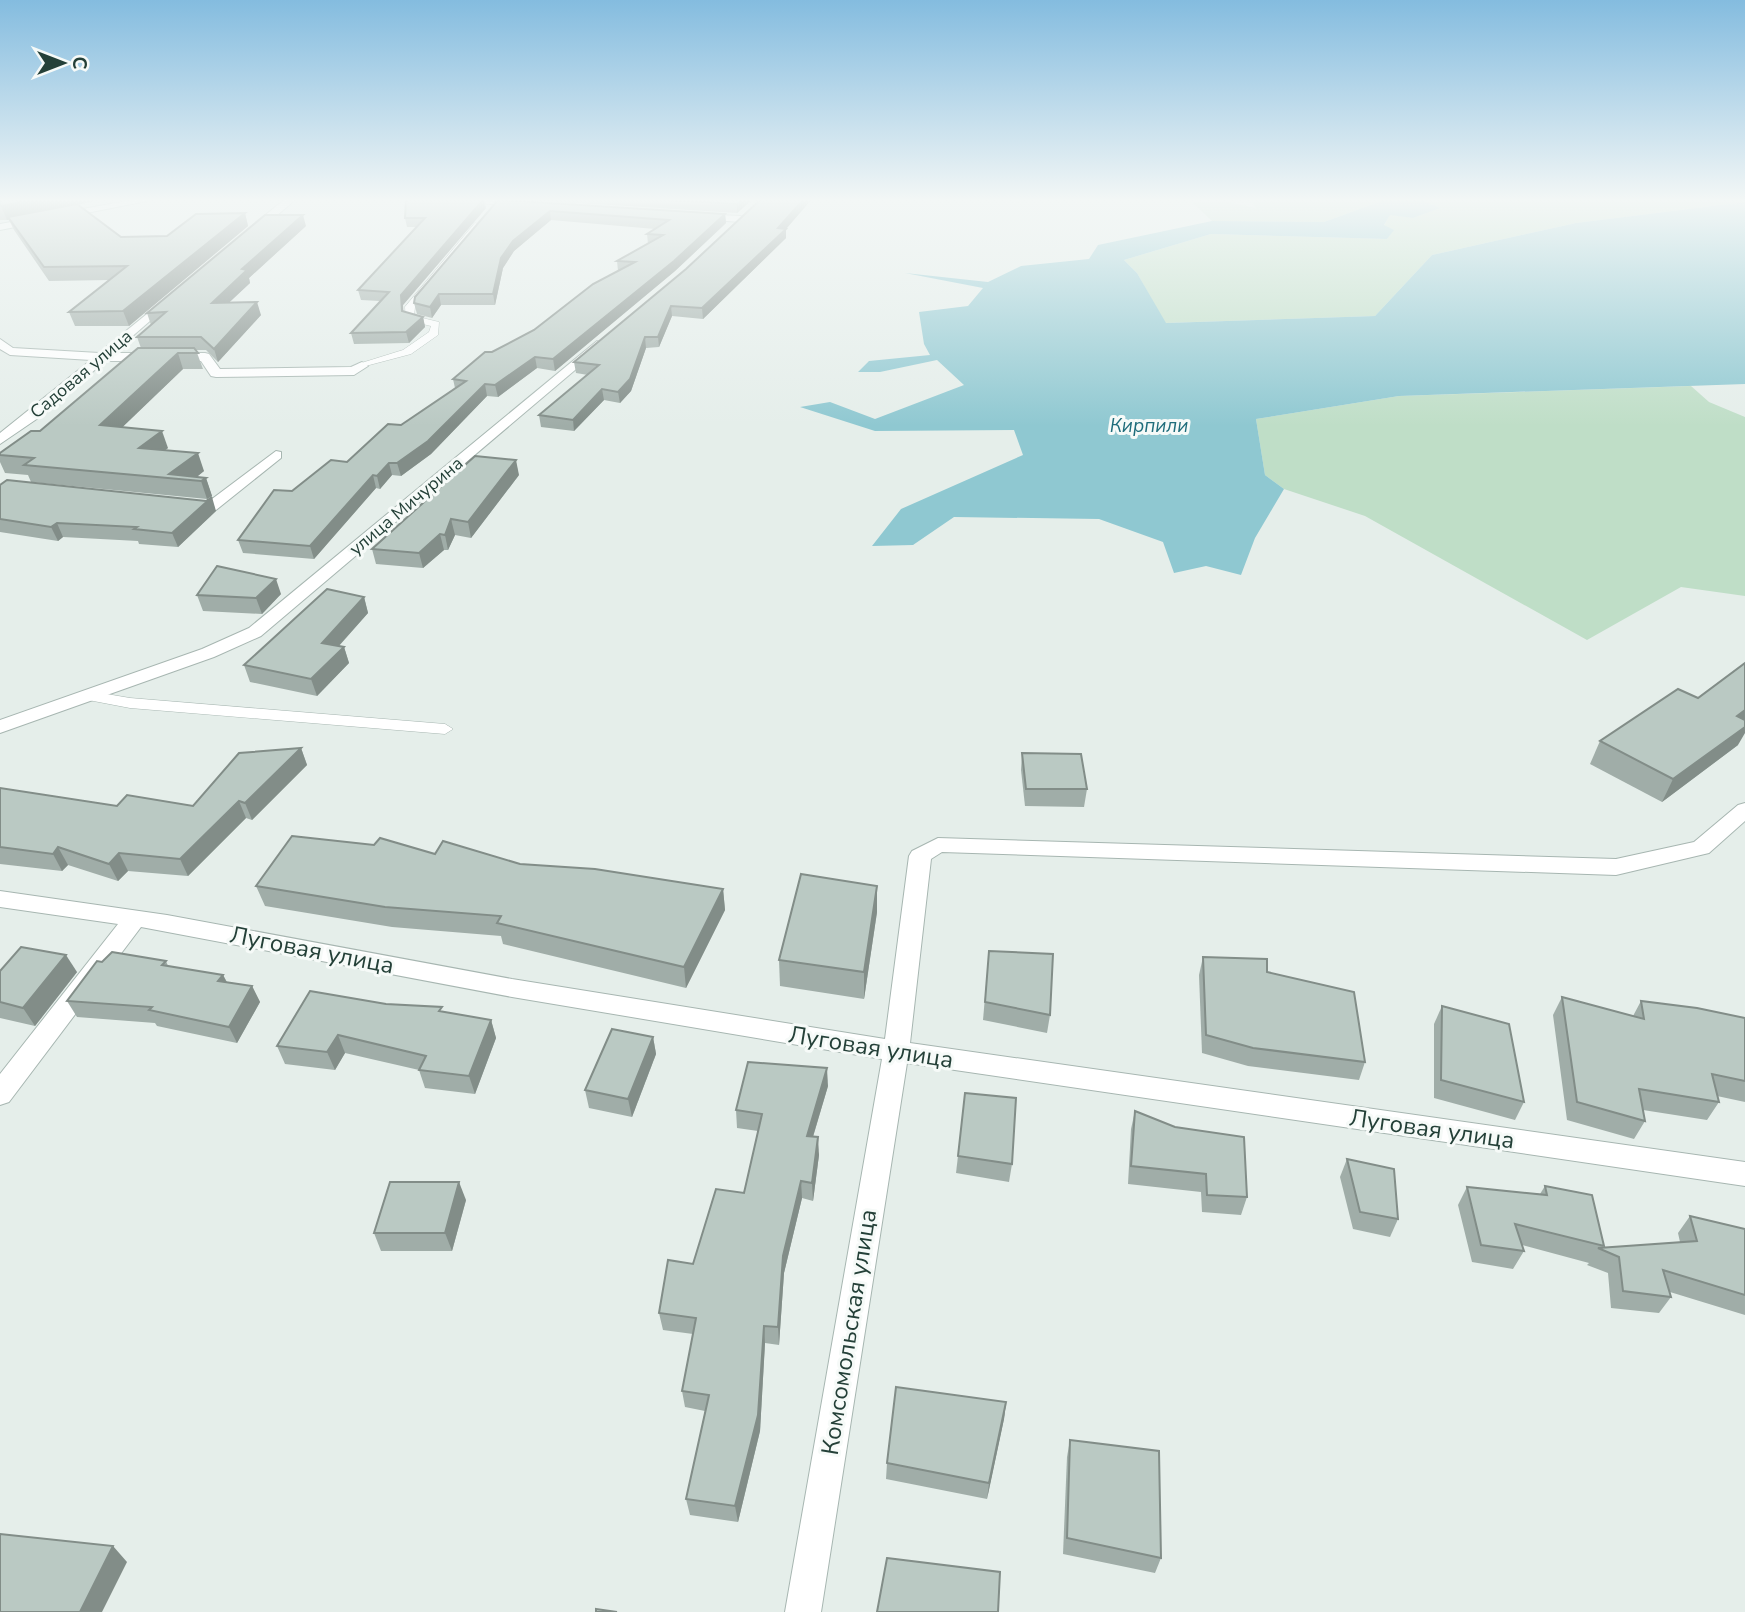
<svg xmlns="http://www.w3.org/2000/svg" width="1745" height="1612" viewBox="0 0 1745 1612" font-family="'Nunito Sans',sans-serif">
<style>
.green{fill:#bfdec7}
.water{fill:#8fc8d1}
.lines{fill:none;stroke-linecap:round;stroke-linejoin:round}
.lane-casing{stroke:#a7b6b1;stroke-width:1}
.street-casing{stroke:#a7b6b1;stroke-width:2}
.secondary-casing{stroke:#a4bab2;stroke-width:2}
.lane{fill:#fff;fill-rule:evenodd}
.street{fill:#fff;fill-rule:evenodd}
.secondary{fill:#fff;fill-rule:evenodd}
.wall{fill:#a0ada8}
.shaded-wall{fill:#828d88}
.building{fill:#bac9c3;stroke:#828d88;stroke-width:2}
.labels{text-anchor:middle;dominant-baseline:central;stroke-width:6;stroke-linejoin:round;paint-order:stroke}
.far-street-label{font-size:18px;fill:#244038;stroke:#f6faf8}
.far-water-label{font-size:19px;font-style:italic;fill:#1f6d7b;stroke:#f6faf8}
.near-street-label{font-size:24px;fill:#244038;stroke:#f6faf8}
</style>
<rect width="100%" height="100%" fill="#e5eeea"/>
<g class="green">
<polygon points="1251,200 1384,200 1324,222 1212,221 1193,203 1222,201 1256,208"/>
<polygon points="1408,200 1745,200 1745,202 1576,223 1432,255 1375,316 1165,323 1137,273 1124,260 1211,234 1387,239 1393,230 1384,226 1390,214 1413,218 1439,208 1424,201"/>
<polygon points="1691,386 1709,402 1745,417 1745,596 1681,587 1587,640 1365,516 1284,489 1265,475 1256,419 1399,396"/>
</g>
<polygon class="water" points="1384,200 1424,201 1440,208 1413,218 1390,215 1384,225 1394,230 1387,239 1211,234 1124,260 1137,273 1166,323 1375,316 1432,255 1576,223 1745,202 1745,384 1399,396 1256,419 1265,475 1284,489 1255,538 1241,575 1206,566 1174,573 1163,542 1099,519 954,517 913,545 872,546 901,509 1023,455 1014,430 875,431 800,407 830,402 875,419 964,385 937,360 880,372 858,372 869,361 930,355 924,344 919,312 968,306 983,288 905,273 988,282 1021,266 1089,259 1098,245 1212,221 1324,222"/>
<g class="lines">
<g class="lane-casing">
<g id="lane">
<polygon points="475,223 482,225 415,307 414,316 439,322 438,335 411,354 358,368 358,364 403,350 429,332 431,326 406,320 405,307"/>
<polygon points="89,691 130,698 445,724 453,729 445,734 130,708 83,699 81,696"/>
</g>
</g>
<g class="street-casing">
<g id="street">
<polygon points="284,200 295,200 255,234 247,234 247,230"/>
<polygon points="447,200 501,200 528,204 523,207"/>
<polygon points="695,214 741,216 746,219 741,222 698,219"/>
<polygon points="169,296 173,297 173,301 113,353 205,353 209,354 220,369 351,367 362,362 368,366 354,375 216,377 211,376 201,361 105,361 44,414 0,444 0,433 91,360 10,355 0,349 0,339 13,348 99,353"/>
<polygon points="597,341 603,345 601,348 261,636 214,657 0,733 0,720 202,649 249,628"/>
<polygon points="276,451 281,452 281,458 216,510 187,510 179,505 187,500 208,502"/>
<polygon points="1745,803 1745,821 1709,853 1616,875 942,852 931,859 910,1043 1745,1162 1745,1186 907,1063 821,1612 785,1612 882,1059 512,997 141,927 9,1102 0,1105 0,1074 118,924 0,907 0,891 167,915 512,979 885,1039 909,856 912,851 938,838 1616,859 1694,842 1738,805"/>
</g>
</g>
<g class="secondary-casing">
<polygon id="secondary" points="132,200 152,200 0,230 0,224"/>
</g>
<use href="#lane" class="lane"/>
<use href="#street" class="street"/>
<use href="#secondary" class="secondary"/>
</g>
<g class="wall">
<polygon points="0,200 99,200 78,205 121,237 167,236 245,213 248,226 129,326 75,326 69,312 109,280 49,281 14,230 9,220 0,220"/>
<polygon points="498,200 725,214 726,223 675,271 555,371 537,368 498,397 487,396 431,454 401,476 392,475 380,489 376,488 314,559 243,553 238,540 292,491 347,462 455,388 453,379 492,352 534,330 618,271 617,261 648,244 647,234 655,229 551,220 514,251 503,268 495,305 441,305 432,318 417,314 414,303"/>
<polygon points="532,200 752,200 737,213"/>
<polygon points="760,200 811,200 786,229 786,238 703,319 672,316 659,347 646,348 631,391 620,403 604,400 574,431 541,427 539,415 588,375 576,373 574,362 686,269"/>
<polygon points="486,208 403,305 403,312 423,317 425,327 409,343 354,344 351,333 380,301 361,300 358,290 417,227 407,227 405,218"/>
<polygon points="306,226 249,278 250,283 229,302 261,315 218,362 206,350 196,350 203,369 183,369 122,427 168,448 165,450 204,471 196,477 206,478 212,496 207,499 31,482 28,475 5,473 0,462 0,453 40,431 141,348 137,337 151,325 147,313"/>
<polygon points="519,475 471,538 455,535 448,550 444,550 423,568 376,564 372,549"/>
<polygon points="0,485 216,511 178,547 139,544 138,541 63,537 58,541 0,532"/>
<polygon points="281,594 262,614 203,611 197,595"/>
<polygon points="364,597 368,613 339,646 344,647 349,663 317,696 250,682 244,665"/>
<polygon points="1600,741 1738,745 1662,802 1590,764"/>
<polygon points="301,748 307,765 252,820 246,818 188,876 128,871 118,881 68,865 62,871 0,864 0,788 117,806 193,806"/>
<polygon points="1022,753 1087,789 1084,807 1025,806 1021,770"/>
<polygon points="435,854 723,889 725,910 686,988 503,944 501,936 392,927 265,906 256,886"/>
<polygon points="877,912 864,999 780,986 779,960"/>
<polygon points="989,951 1050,1015 1047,1033 983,1020"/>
<polygon points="1203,957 1267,972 1365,1062 1359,1080 1248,1066 1202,1053 1199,975"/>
<polygon points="166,961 168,966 223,975 227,982 252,986 260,1002 237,1043 157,1026 155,1023 77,1017 67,1001 102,962"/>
<polygon points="0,971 77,972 35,1026 0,1018"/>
<polygon points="1562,997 1633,1016 1641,1001 1745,1018 1745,1102 1717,1096 1719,1102 1707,1120 1643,1110 1645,1121 1634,1139 1567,1120 1553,1015"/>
<polygon points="386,1004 443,1012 491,1020 496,1038 475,1094 425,1088 419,1070 345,1053 335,1070 285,1064 277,1046"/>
<polygon points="1442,1006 1524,1102 1515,1120 1434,1098 1434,1024"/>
<polygon points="653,1037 656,1054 632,1117 589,1108 585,1090"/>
<polygon points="828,1086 813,1137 819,1155 813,1201 802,1198 784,1273 779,1345 765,1343 760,1431 738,1522 690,1515 686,1499 705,1411 685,1407 682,1391 693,1334 663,1330 659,1313 744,1193 758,1131 737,1128 736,1110"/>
<polygon points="1135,1111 1247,1197 1241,1215 1202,1212 1201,1192 1128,1184 1131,1129"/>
<polygon points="958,1156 1012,1164 1009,1182 956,1173"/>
<polygon points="1347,1159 1398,1219 1390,1237 1353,1229 1340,1177"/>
<polygon points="1545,1186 1604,1246 1602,1248 1680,1242 1678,1233 1690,1216 1745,1229 1745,1315 1670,1292 1671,1297 1659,1313 1611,1308 1608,1273 1587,1265 1589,1263 1522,1245 1524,1251 1513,1269 1472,1262 1458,1205 1467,1187 1540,1194"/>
<polygon points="466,1200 452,1251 381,1251 374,1233"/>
<polygon points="1006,1402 1004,1419 987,1499 886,1479 887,1463"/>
<polygon points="1070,1440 1161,1558 1155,1573 1063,1554 1067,1457"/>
</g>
<g class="shaded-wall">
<polygon points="30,200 99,200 7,220 1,206"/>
<polygon points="483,200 484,200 486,208 403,305 404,322 402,311 401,295"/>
<polygon points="742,200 752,200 737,213 737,204"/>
<polygon points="803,200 811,200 786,229 786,238 703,319 702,308 778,228"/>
<polygon points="550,211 551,220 514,251 503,268 495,305 493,294 501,258 513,241"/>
<polygon points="245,213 248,226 129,326 123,311"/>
<polygon points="725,214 726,223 675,271 555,371 553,359"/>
<polygon points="303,215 306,226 249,278 250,283 216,315 212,303 242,269"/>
<polygon points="439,294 441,305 432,318 430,307"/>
<polygon points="257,302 261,315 218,362 214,349"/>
<polygon points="671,306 672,316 659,347 658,337"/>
<polygon points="423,317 425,327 409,343 406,332"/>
<polygon points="645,337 646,348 631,391 620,403 618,392"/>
<polygon points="178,353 183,369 106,443 100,425"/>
<polygon points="535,357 537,368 498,397 495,385"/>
<polygon points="485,384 487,396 431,454 401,476 397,463"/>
<polygon points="602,389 604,400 574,431 573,420"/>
<polygon points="162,431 168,448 145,465 139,448"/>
<polygon points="198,453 204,471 192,481 169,474"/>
<polygon points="516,460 519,475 471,538 468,522"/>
<polygon points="389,463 392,475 380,489 377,476"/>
<polygon points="373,475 376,488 314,559 310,546"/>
<polygon points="206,478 212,496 207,499 201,481"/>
<polygon points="212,497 216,511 178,547 172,533"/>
<polygon points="451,519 455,535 448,550 445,535"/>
<polygon points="57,523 63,537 58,541 51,527"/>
<polygon points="440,534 444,550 423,568 419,553"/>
<polygon points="276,579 281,594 262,614 256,598"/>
<polygon points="364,597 368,613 327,659 322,643"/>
<polygon points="344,647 349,663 317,696 311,679"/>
<polygon points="1745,710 1745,723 1737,716"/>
<polygon points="1745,727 1745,733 1738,745 1662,802 1673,779"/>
<polygon points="301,748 307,765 252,820 245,803"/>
<polygon points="239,801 246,818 188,876 180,859"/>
<polygon points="58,847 68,865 62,871 53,854"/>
<polygon points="119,853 128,871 118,881 109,864"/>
<polygon points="877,886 877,912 864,999 864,972"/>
<polygon points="723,889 725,910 686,988 684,967"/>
<polygon points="66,955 77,972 35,1026 23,1008"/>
<polygon points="223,975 231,991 218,981"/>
<polygon points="252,986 260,1002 237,1043 229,1027"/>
<polygon points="491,1020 496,1038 475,1094 469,1076"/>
<polygon points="338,1035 345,1053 335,1070 327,1052"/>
<polygon points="653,1037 656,1054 632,1117 628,1099"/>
<polygon points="827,1068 828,1086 808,1153 807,1136"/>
<polygon points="818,1137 819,1155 813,1201 812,1183"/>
<polygon points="801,1181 802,1198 784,1273 779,1345 778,1327 783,1256"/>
<polygon points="459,1182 466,1200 452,1251 445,1233"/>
<polygon points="764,1326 765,1343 760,1431 738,1522 735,1506"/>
<polygon points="1006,1402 1004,1419 987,1499 989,1483"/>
<polygon points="113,1546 127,1562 102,1612 80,1612"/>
</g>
<g class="building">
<polygon points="0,200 30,200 1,206 0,206"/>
<polygon points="406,200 483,200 401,295 402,311 423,317 406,332 351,333 389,292 358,290 425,218 405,218"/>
<polygon points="498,200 725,214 674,261 553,359 535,357 495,385 485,384 428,441 397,463 389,463 377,476 373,475 310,546 238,540 274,490 292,491 331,460 347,462 388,424 401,425 466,381 453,379 485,352 492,352 534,330 593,284 635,262 617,261 663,235 647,234 669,220 550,211 513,241 501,258 493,294 439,294 430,307 414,303 415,297"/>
<polygon points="668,200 742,200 737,204"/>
<polygon points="760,200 803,200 778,228 786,229 702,308 671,306 658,337 645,337 630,379 618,392 602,389 573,420 539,415 599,365 574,362 686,269"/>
<polygon points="77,204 121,237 167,236 196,214 245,213 123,311 69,312 127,266 44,267 8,217"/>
<polygon points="265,215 303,215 242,269 247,270 212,303 257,302 214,349 201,337 137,337 166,312 147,313"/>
<polygon points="138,348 194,348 198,353 178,353 100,425 162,431 139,448 198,453 169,474 206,478 201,481 24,465 34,458 0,455 0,453 31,431 40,431"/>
<polygon points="475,456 516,460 468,522 451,519 445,535 440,534 419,553 372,549"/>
<polygon points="7,480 206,501 212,497 172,533 134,529 137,527 57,523 51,527 0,519 0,485"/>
<polygon points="217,566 276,579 256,598 197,595"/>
<polygon points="327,589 364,597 322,643 344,647 311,679 244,665"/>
<polygon points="1745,663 1745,710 1737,716 1745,720 1745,727 1673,779 1600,741 1678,689 1698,698"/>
<polygon points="301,748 245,803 239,801 180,859 119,853 109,864 58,847 53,854 0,847 0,788 117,806 127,795 193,806 239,753"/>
<polygon points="1022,753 1081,754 1087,789 1026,789"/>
<polygon points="292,836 374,845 380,838 435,854 443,841 520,864 595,869 723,889 684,967 497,923 501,916 385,907 256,886"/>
<polygon points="801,874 877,886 864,972 779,960"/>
<polygon points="21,947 66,955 23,1008 0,1002 0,971"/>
<polygon points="989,951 1053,954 1050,1015 985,1002"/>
<polygon points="112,952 166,961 162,965 223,975 218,981 252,986 229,1027 149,1010 152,1007 67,1001 97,961 102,962"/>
<polygon points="1203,957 1267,959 1267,972 1354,992 1365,1062 1253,1048 1206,1035"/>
<polygon points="310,991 386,1004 442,1007 439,1011 491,1020 469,1076 419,1070 426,1056 338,1035 327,1052 277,1046"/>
<polygon points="1562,997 1644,1019 1641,1001 1697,1008 1745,1018 1745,1081 1712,1074 1719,1102 1639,1089 1645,1121 1577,1102"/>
<polygon points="1442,1006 1509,1024 1524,1102 1441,1080"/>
<polygon points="612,1029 653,1037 628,1099 585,1090"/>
<polygon points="748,1062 827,1068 807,1136 818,1137 812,1183 801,1181 783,1256 778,1327 764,1326 758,1415 735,1506 686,1499 709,1395 682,1391 696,1318 659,1313 668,1260 693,1264 716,1189 744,1193 762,1114 736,1110"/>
<polygon points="965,1093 1016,1098 1012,1164 958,1156"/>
<polygon points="1135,1111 1175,1127 1244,1137 1247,1197 1207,1195 1206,1174 1131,1166"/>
<polygon points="1347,1159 1394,1169 1398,1219 1360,1212"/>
<polygon points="390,1182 459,1182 445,1233 374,1233"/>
<polygon points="1545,1186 1592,1195 1604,1246 1515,1224 1524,1251 1481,1245 1467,1187 1547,1195"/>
<polygon points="1690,1216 1745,1229 1745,1295 1663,1270 1671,1297 1623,1291 1619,1257 1598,1248 1697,1241"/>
<polygon points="896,1387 1006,1402 989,1483 887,1463"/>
<polygon points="1070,1440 1159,1451 1161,1558 1067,1538"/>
<polygon points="0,1534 113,1546 80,1612 0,1612"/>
<polygon points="887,1558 1000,1572 998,1612 877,1612"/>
<polygon points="596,1609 617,1612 596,1612"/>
</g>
<linearGradient id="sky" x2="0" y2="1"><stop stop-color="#84bcdf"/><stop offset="0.47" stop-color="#f3f7f6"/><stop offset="1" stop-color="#f3f7f6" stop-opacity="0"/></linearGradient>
<rect width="1745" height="426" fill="url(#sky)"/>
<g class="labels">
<g class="far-street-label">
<text transform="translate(81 374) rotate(-40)">Садовая улица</text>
<text transform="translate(406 506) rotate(-40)">улица Мичурина</text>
</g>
<g class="far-water-label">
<text x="1149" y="426">Кирпили</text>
</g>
<g class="near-street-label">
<text transform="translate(312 950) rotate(11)">Луговая улица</text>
<text transform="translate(871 1047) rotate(9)">Луговая улица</text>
<text transform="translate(1432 1129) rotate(8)">Луговая улица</text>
<text transform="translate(849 1332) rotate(-81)">Комсомольская улица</text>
</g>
</g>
<g transform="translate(63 63) rotate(90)" stroke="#f6faf8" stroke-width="5" paint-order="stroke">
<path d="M0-5L12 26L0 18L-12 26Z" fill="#244038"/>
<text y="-10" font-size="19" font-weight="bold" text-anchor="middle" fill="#244038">С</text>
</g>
</svg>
